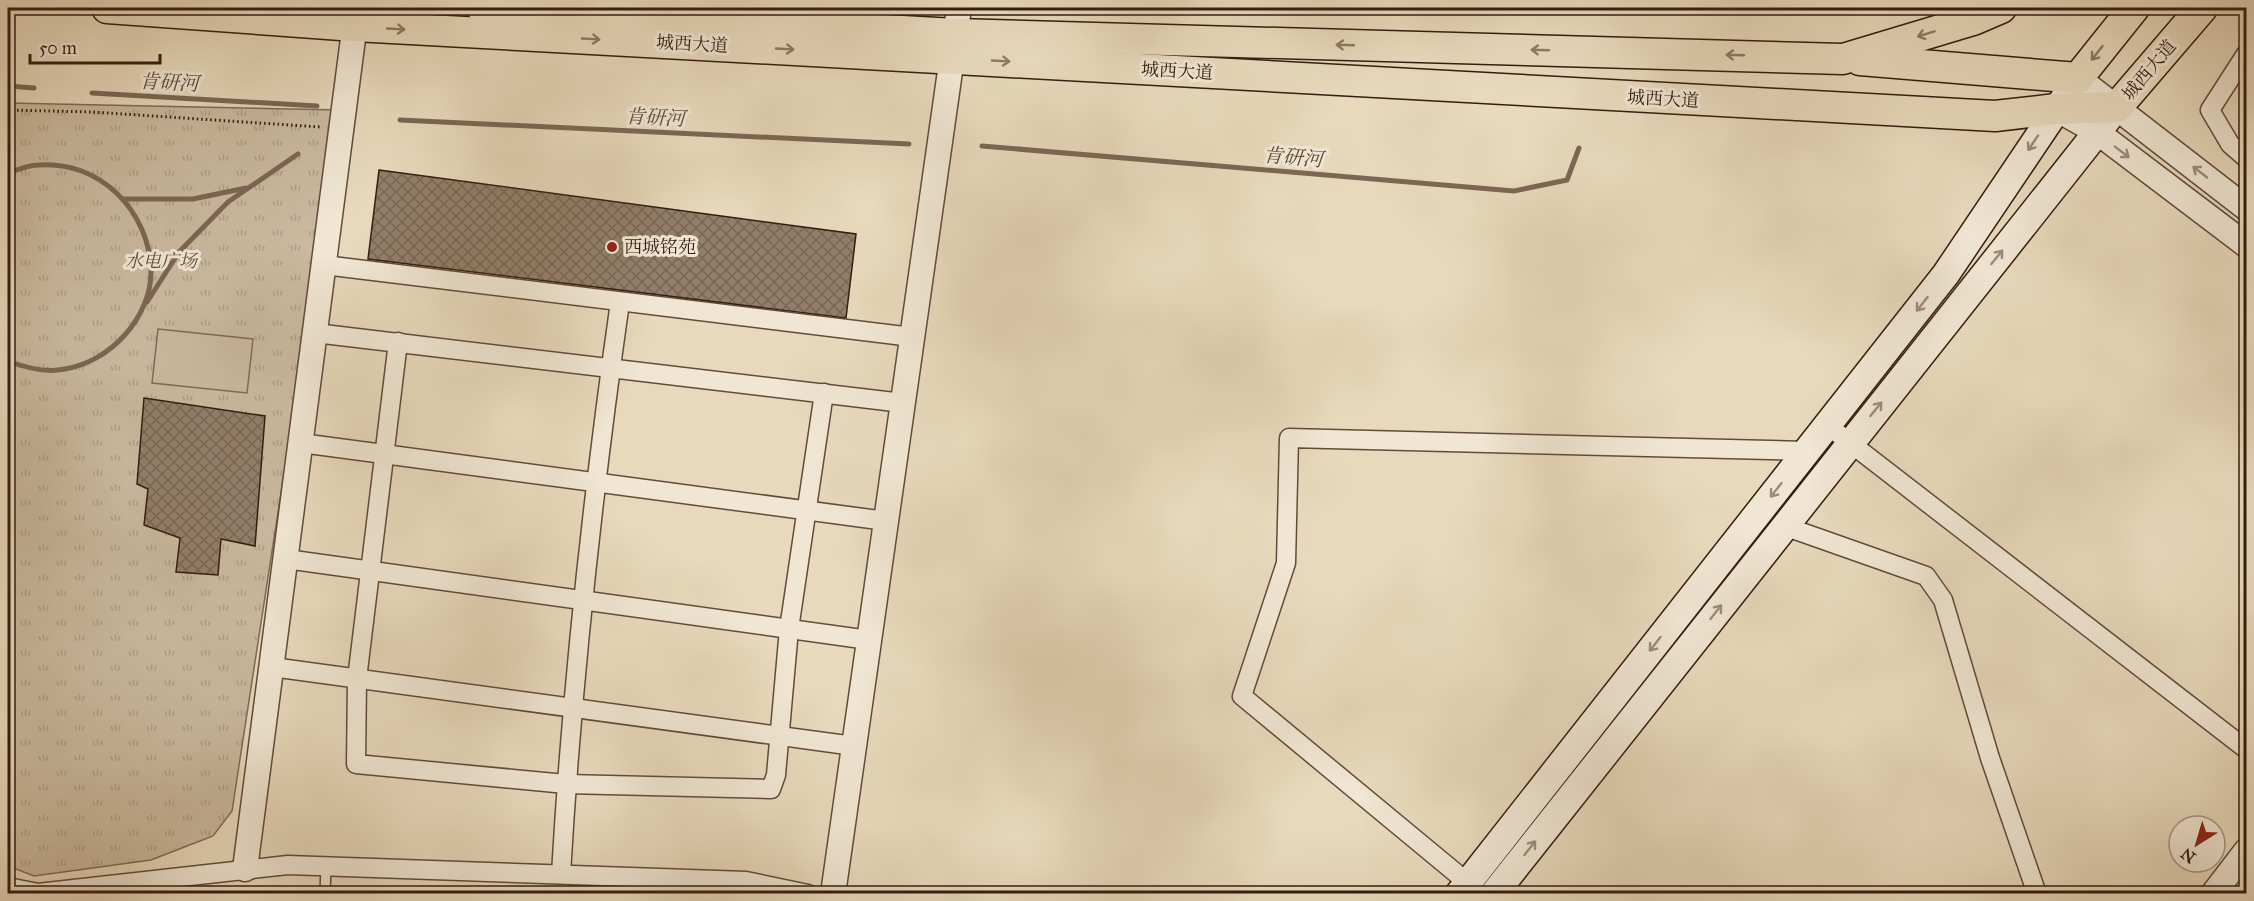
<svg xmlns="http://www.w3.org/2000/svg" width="2254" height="901" viewBox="0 0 2254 901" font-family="'IM FELL Great Primer','Noto Serif SC',serif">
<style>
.park{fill:url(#park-tufts);stroke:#806a58;stroke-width:1.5}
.pitch{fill:#cab99f;stroke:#806a58;stroke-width:1.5}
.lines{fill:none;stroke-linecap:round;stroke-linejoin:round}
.stream{stroke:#7c6754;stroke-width:5}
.building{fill:url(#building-cross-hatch);stroke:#351c10;stroke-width:1.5}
.service-casing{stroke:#624b3b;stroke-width:12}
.minor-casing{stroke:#624b3b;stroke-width:21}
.tertiary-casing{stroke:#624b3b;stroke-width:27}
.secondary-casing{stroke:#351c10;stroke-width:30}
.primary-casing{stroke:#351c10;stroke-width:33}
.path{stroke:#351c10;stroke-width:3;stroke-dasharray:1.5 3;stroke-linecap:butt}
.service{stroke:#f0e6d3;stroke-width:9}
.minor{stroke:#f0e6d3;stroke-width:18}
.tertiary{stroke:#f0e6d3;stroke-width:24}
.secondary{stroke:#f0e6d3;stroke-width:27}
.primary{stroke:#e8d9bc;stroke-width:30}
.oneway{stroke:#8e7a66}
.oneway2{stroke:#9c8b7b}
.poi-dot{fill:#8f2418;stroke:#f0e6d3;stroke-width:2}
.labels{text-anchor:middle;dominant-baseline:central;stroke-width:6;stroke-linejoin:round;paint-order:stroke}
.street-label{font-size:18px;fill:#351c10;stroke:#f0e6d3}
.poi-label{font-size:18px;fill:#351c10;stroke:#f0e6d3;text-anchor:start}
.park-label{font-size:18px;font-style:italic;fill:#624b3b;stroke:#f0e6d3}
.water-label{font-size:20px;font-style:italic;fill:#5e4838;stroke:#f0e6d3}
</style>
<defs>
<pattern id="park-tufts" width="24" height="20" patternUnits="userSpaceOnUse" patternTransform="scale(1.5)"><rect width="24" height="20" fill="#cab99f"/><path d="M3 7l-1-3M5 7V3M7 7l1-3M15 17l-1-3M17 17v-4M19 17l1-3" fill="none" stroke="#ae9e88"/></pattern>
<pattern id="building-cross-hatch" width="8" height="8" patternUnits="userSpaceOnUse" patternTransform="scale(1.5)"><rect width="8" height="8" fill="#927e69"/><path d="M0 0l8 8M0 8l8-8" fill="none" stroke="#786655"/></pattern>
</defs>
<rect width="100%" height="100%" fill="#e8d9bc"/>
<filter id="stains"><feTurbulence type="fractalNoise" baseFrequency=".00333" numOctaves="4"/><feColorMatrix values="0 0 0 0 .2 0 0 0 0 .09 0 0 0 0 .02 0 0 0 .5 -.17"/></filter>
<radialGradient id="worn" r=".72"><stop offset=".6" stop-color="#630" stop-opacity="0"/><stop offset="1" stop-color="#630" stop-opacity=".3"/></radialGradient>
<polygon class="park" points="8,103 340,110 232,811 213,836 151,860 34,876 8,866"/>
<polygon class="pitch" points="158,329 253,339 247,393 152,383"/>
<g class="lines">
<g class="stream">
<polyline points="8,86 34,88"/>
<polyline points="92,93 317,106"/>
<polyline points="400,120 909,144"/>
<polyline points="982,146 1514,191 1567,180 1579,148"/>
<path d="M8,173C17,170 28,165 38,165C100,160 149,211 151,270C152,317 110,362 65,369C46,373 26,368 8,361"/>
<polyline points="123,199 193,199 246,188"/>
<polyline points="147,302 179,252 228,202 298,154"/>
</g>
</g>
<g class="building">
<polygon points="379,170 856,234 846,318 368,259"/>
<polygon points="144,398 265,416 255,546 221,539 218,575 176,572 180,538 144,525 148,489 137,484"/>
</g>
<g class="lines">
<g class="service-casing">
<polyline id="service" points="325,894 326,866"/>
</g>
<g class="minor-casing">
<g id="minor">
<polyline points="2246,54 2210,110 2230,144 2246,158"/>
<polyline points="324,265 912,337"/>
<polyline points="315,333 903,403"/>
<polyline points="398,342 357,679 356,764 566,784 771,789 776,775 789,629 824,393"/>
<polyline points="1827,425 2246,749"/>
<polyline points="301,443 886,521"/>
<polyline points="1784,526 1926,576 1943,600 1990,758 2037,894"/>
<polyline points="286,559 869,640"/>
<polyline points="272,667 854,746"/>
<path d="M561,874C572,683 593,492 620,302"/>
<polyline points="1468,883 1242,696 1286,563 1289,438 1807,451"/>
<polyline points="8,887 38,893 288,865 746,881 808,894"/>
</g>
</g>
<g class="tertiary-casing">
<g id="tertiary">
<polyline points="2078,78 2246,208"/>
<polyline points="2056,109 2097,132 2246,245"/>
<polyline points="245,869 357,8"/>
<polyline points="833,894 959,8"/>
<polyline points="2213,894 2246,851"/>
</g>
</g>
<g class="secondary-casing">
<g id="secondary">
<polyline points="1459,894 1946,274 2078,78"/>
<polyline points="1494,894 2117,107"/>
</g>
</g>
<g class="primary-casing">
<g id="primary">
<polyline points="107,8 355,26 1995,116 2056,109 2117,107 2202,8"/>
<polyline points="482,8 956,34 1843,59 1973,20 2001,8"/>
<polyline points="1860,60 2078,78 2134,8"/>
</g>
</g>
<polyline class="path" points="8,110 92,112 320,127"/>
<use href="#service" class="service"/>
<use href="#minor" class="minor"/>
<use href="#tertiary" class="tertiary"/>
<use href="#secondary" class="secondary"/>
<use href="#primary" class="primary"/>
</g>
<defs><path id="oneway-shaft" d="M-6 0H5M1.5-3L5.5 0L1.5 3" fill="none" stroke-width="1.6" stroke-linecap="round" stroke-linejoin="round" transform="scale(1.5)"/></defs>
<g class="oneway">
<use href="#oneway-shaft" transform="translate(396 29) rotate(3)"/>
<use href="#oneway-shaft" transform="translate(1926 34) rotate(163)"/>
<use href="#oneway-shaft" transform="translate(591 39) rotate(3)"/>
<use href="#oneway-shaft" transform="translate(1345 45) rotate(-178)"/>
<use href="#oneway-shaft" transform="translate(785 49) rotate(3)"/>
<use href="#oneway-shaft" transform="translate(1540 50) rotate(-178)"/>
<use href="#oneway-shaft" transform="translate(2097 53) rotate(128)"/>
<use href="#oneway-shaft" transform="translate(1735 55) rotate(-178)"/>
<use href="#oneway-shaft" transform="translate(1001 61) rotate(3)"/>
</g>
<g class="oneway2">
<use href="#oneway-shaft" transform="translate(2033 143) rotate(124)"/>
<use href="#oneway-shaft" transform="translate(2122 152) rotate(37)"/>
<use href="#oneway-shaft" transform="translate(2200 172) rotate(-142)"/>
<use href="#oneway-shaft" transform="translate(1997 257) rotate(-51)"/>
<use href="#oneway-shaft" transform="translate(1922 304) rotate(128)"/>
<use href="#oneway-shaft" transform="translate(1876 409) rotate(-51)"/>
<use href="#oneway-shaft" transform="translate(1776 490) rotate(128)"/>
<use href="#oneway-shaft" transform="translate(1716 612) rotate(-52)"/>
<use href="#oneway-shaft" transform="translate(1655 644) rotate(128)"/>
<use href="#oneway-shaft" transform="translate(1530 848) rotate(-52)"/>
</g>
<circle class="poi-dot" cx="612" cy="247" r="6"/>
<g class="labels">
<g class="street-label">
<text transform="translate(692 44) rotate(3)">城西大道</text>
<text transform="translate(2149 70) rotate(-50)">城西大道</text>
<text transform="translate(1177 71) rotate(3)">城西大道</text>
<text transform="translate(1663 99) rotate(3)">城西大道</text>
</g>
<g class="poi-label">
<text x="624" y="247">西城铭苑</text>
</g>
<g class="park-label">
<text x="161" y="261">水电广场</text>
</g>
<g class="water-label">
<text transform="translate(169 82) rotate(3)">肯研河</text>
<text transform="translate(655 117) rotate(3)">肯研河</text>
<text transform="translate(1293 157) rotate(5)">肯研河</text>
</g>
</g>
<rect width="2254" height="901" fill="none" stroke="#e8d9bc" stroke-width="30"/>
<rect x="9" y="9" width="2236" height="883" fill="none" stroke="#351c10" stroke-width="3"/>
<rect x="15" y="15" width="2224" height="871" fill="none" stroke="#351c10" stroke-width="1.5"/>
<g transform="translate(2197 844) rotate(217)"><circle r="28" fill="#f0e6d3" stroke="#a59585" stroke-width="1.5"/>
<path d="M0-4.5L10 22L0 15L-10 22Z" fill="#8f2418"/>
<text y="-9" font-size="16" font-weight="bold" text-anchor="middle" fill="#351c10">N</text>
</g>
<path d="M30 54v9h130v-9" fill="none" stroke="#351c10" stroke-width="3"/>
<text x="39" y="54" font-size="18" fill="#351c10" stroke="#f0e6d3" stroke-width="4.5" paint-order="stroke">50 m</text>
<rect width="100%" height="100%" filter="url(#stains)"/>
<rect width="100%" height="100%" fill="url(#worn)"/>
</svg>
